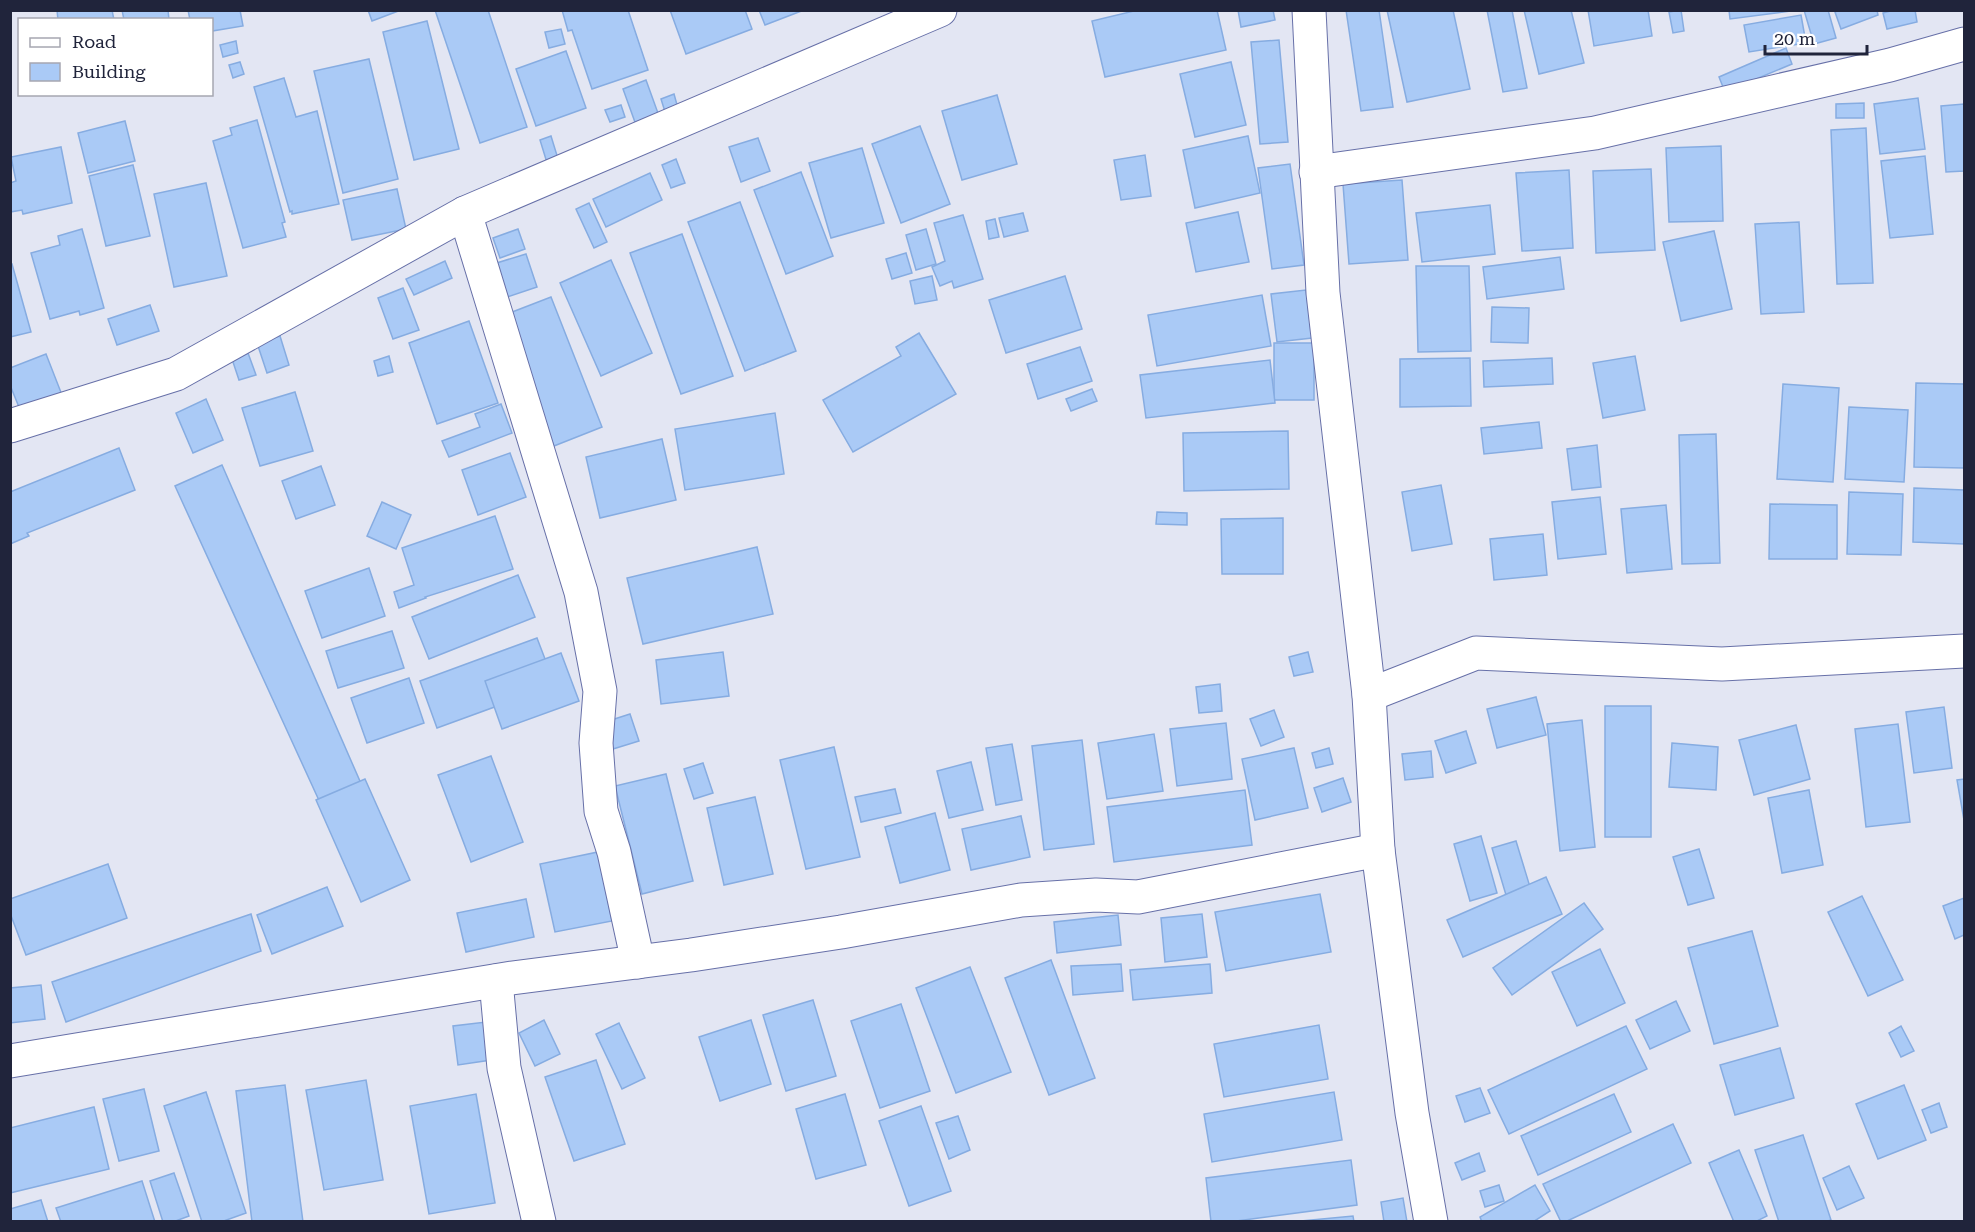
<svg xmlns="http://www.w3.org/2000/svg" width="1975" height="1232" viewBox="0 0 1975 1232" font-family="'Roboto Serif',serif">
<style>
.building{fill:#aacaf6;stroke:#86ace1;stroke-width:1.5}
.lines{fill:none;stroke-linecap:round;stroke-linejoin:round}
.street-casing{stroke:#6770a8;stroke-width:35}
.street{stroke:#fff;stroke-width:33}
</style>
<rect width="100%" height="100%" fill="#e3e6f3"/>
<g class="building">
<polygon points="57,10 112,10 114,20 58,20"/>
<polygon points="122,10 168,10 169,20 124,20"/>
<polygon points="188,10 240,10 243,26 212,31 212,20 190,20"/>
<polygon points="368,10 401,10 372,21"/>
<polygon points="435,10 488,10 527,127 480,143"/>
<polygon points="562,10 628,10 648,70 592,89 572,30 568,31"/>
<polygon points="670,10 745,10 752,29 686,54"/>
<polygon points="759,10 804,10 765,25"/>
<polygon points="1138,10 1217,10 1226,50 1105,77 1092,21"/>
<polygon points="1238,10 1273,10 1275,20 1241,27"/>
<polygon points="1346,10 1379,10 1393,107 1361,111"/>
<polygon points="1387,10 1453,10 1470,89 1407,102"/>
<polygon points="1487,10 1512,10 1527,88 1503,92"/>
<polygon points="1524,10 1571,10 1584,63 1539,74"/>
<polygon points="1588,10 1648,10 1652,36 1594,46"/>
<polygon points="1681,10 1684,31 1673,33 1669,12"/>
<polygon points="1729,10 1798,10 1730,19"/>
<polygon points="1804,10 1828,10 1836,38 1814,44"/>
<polygon points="1839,10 1877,10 1878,15 1841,29 1835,12"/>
<polygon points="1894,10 1915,10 1917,22 1887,29 1883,13"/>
<polygon points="1801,15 1806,43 1749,52 1744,25"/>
<polygon points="427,21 459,149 414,160 383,32"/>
<polygon points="561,29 565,44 549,48 545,32"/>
<polygon points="1279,40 1288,142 1260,144 1251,42"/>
<polygon points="236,41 238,53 223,57 220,45"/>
<polygon points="1786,48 1792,64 1725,92 1719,77"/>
<polygon points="566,51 586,108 536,126 516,69"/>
<polygon points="369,59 398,179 343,193 314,71"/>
<polygon points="240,62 244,74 233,78 229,65"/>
<polygon points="1231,62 1246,125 1195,137 1180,74"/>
<polygon points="284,78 296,117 317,111 339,204 292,214 292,211 290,212 254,87"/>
<polygon points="646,80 659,116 636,125 623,89"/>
<polygon points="674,94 679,112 666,115 661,99"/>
<polygon points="997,95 1017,164 962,180 942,111"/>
<polygon points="1918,98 1925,149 1880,154 1874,104"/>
<polygon points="1864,103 1864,118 1836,118 1836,104"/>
<polygon points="1964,104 1964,171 1946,172 1941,106"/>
<polygon points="621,105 625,117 610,122 605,110"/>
<polygon points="257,120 285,222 282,223 286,237 243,248 213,141 232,135 230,128"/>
<polygon points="125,121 135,161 88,173 78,133"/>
<polygon points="920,126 950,204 901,223 872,144"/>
<polygon points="1866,128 1873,283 1837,284 1831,130"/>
<polygon points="551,136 559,162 548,166 540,140"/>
<polygon points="1248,136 1260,193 1195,208 1183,150"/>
<polygon points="758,138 770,171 741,182 729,147"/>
<polygon points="1721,146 1723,221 1669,222 1666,148"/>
<polygon points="61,147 72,203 23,214 22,210 10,212 10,183 16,181 11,157"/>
<polygon points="862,148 884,223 831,238 809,163"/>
<polygon points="1145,155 1151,196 1121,200 1114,160"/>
<polygon points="1925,156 1933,234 1890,238 1881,161"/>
<polygon points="676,159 685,183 671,188 662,165"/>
<polygon points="1290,164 1304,265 1272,269 1258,168"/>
<polygon points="133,165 150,236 106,246 89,176"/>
<polygon points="1651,169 1655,250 1596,253 1593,171"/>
<polygon points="1569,170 1573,248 1522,251 1516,173"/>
<polygon points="801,172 833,256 786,274 754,190"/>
<polygon points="650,173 662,200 606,227 593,199"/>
<polygon points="1402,180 1408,260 1349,264 1343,184"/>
<polygon points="206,183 227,276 174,287 154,194"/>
<polygon points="397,189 406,229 352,240 343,200"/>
<polygon points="740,202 796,351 745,371 688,222"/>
<polygon points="589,203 607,242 594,248 576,209"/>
<polygon points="1490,205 1495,254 1422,262 1416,213"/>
<polygon points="1238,212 1249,262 1196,272 1186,223"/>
<polygon points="1023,213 1028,231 1004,237 999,218"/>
<polygon points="963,215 983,279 954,288 952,281 940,286 932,267 945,261 934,223"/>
<polygon points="995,219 999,237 989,239 986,221"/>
<polygon points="1799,222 1804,312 1761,314 1755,224"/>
<polygon points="82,229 104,308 80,315 79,311 50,319 31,253 60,245 58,236"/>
<polygon points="518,229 525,249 500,258 493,238"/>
<polygon points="926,229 936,264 916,270 906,235"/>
<polygon points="1714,231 1732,309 1681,321 1663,242"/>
<polygon points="682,234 733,376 681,394 630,253"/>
<polygon points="906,253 912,273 892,279 886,259"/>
<polygon points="526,254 537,287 501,299 490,265"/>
<polygon points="1560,257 1564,289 1487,299 1483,267"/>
<polygon points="611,260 652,353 601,376 560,283"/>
<polygon points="445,261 452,278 414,295 406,279"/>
<polygon points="12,264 31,332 10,337 10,265"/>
<polygon points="1416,266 1469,266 1471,351 1418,352"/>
<polygon points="932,276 937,300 915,304 910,281"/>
<polygon points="1065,276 1082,329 1006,353 989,300"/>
<polygon points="403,288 419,330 393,339 378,298"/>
<polygon points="1306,290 1312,338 1277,342 1271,294"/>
<polygon points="1262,295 1271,346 1157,366 1148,315"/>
<polygon points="551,297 602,427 554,446 502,316"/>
<polygon points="150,305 159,331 117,345 108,319"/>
<polygon points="1492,307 1529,308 1528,343 1491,342"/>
<polygon points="469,321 498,403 437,424 409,343"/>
<polygon points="919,333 956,394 853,452 823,400 901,356 896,347"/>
<polygon points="280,336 289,365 267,373 257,343"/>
<rect x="1274" y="343" width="40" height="57"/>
<polygon points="1080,347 1092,381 1038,399 1027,364"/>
<polygon points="248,353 256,375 239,380 232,359"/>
<polygon points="46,354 62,395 21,412 10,385 10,368"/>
<polygon points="389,356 393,372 378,376 374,361"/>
<polygon points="1635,356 1645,410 1603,418 1593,363"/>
<polygon points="1470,358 1471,406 1400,407 1400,359"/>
<polygon points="1552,358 1553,384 1484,387 1483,361"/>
<polygon points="1270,360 1275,403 1146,418 1140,375"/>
<polygon points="1916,383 1964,384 1964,468 1914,467"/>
<polygon points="1783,384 1839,388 1833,482 1777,479"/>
<polygon points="1092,389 1097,401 1071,411 1066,399"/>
<polygon points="295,392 313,451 260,466 242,408"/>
<polygon points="206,399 223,440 193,453 176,413"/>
<polygon points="501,404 512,433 449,457 442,441 480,427 475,414"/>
<polygon points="1849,407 1908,410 1904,482 1845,479"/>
<polygon points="775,413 784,474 685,490 675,429"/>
<polygon points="1539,422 1542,448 1484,454 1481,428"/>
<polygon points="1288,431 1289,489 1184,491 1183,433"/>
<polygon points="1716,434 1720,563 1682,564 1679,435"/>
<polygon points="662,439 676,500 600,518 586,457"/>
<polygon points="1597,445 1601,487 1572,490 1567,449"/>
<polygon points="119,448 135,490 27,533 29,536 10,544 10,492"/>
<polygon points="510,453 526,497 478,515 462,470"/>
<polygon points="222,465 373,811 333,831 175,486"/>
<polygon points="321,466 335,505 296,519 282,481"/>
<polygon points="1441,485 1452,544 1412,551 1402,492"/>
<polygon points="1914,488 1964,490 1964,544 1913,542"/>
<polygon points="1849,492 1903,494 1901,555 1847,554"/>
<polygon points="1600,497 1606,554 1558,559 1552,502"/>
<polygon points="382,502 411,515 396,549 367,536"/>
<polygon points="1770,504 1837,505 1837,559 1769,559"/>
<polygon points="1666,505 1672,569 1627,573 1621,509"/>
<polygon points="1157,512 1187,513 1187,525 1156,524"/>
<polygon points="495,516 513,569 425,597 426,598 399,608 394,592 414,585 402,548"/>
<polygon points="1283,518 1283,574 1222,574 1221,519"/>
<polygon points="1543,534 1547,575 1494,580 1490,539"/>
<polygon points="757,547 773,614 643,644 627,578"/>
<polygon points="369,568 385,616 322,638 305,591"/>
<polygon points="518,575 535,617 429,659 412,617"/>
<polygon points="392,631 404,668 338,688 326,651"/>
<polygon points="537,638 555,685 437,728 420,681"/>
<polygon points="723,652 729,696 661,704 656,660"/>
<polygon points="1308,652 1313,672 1294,676 1289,657"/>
<polygon points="561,653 579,701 502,729 485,681"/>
<polygon points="409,678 424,723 367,743 351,698"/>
<polygon points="1220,684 1222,711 1199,713 1196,687"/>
<polygon points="1536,697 1546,735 1497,748 1487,709"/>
<rect x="1605" y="706" width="46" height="131"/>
<polygon points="1944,707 1952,768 1914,773 1906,712"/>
<polygon points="1274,710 1284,737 1261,746 1250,719"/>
<polygon points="630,714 639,741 613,749 605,722"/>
<polygon points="1582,720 1595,847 1560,851 1547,724"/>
<polygon points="1226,723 1232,779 1177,786 1170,729"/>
<polygon points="1898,724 1910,822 1866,827 1855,729"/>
<polygon points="1796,725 1810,779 1754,795 1739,740"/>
<polygon points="1466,731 1476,763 1446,773 1435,741"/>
<polygon points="1154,734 1163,791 1107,799 1098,743"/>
<polygon points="1082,740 1094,844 1044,850 1032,746"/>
<polygon points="1672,743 1718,747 1716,790 1669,787"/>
<polygon points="1012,744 1022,800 996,805 986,748"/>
<polygon points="834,747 860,857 806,869 780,760"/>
<polygon points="1294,748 1308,808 1255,820 1242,759"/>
<polygon points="1329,748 1333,764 1316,768 1312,753"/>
<polygon points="1431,751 1433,777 1405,780 1402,754"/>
<polygon points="491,756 523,842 471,862 438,775"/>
<polygon points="971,762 983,810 949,818 937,771"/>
<polygon points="703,763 713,793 694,799 684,769"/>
<polygon points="666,774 693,881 642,894 615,786"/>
<polygon points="1343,778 1351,802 1322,812 1314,788"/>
<polygon points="365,779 410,880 361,902 316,800"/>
<polygon points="1964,779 1964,820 1957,780"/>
<polygon points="895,789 901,813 861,822 855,797"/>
<polygon points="1245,790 1252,845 1114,862 1107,807"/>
<polygon points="1809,790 1823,865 1782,873 1768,798"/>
<polygon points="755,797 773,874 724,885 707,808"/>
<polygon points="935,813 950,870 900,883 885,827"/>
<polygon points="1021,816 1030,857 971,870 962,829"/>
<polygon points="1481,836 1497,893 1470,901 1454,844"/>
<polygon points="1516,841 1530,887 1506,895 1492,848"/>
<polygon points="1699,849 1714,898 1688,905 1673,857"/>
<polygon points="598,852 612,921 555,932 540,864"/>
<polygon points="108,864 127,918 26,955 10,913 10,899"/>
<polygon points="1546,877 1562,914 1463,957 1447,920"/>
<polygon points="327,887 343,926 272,954 257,915"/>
<polygon points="1320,894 1331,952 1226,971 1215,912"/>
<polygon points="1862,896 1903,980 1868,996 1828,912"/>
<polygon points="1964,898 1964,935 1955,939 1943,906"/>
<polygon points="526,899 534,937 466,952 457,913"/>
<polygon points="1584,903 1603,929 1512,995 1493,968"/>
<polygon points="251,914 261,951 66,1022 52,982"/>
<polygon points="1202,914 1207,957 1165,962 1161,918"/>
<polygon points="1118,915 1121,945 1057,953 1054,922"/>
<polygon points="1752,931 1778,1026 1714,1044 1688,948"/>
<polygon points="1600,949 1625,1003 1577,1026 1552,972"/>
<polygon points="1051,960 1095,1078 1049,1095 1005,978"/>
<polygon points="1121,964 1123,991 1073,995 1071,966"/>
<polygon points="1210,964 1212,993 1133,1000 1130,970"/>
<polygon points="970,967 1011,1072 956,1093 916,988"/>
<polygon points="41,985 45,1019 10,1023 10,988"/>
<polygon points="813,1000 836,1076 786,1091 763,1015"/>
<polygon points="1676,1001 1690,1031 1650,1049 1636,1020"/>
<polygon points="901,1004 930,1091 880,1108 851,1021"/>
<polygon points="544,1020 560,1054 535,1066 519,1033"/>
<polygon points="751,1020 771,1084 720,1101 699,1037"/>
<polygon points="486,1022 491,1060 458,1065 453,1026"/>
<polygon points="619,1023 645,1078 622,1089 596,1034"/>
<polygon points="1319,1025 1328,1079 1224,1097 1214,1044"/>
<polygon points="1626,1026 1647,1069 1509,1134 1488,1090"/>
<polygon points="1901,1026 1914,1051 1901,1057 1889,1033"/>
<polygon points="1780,1048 1794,1098 1735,1115 1720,1065"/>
<polygon points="596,1060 625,1144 574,1161 545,1077"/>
<polygon points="366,1080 383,1180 324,1190 306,1090"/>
<polygon points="285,1085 303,1222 252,1222 236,1091"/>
<polygon points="1904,1085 1926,1140 1878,1159 1856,1104"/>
<polygon points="1480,1088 1490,1113 1465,1122 1456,1096"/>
<polygon points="144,1089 159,1151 119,1161 103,1099"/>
<polygon points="206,1092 246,1213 221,1222 202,1222 164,1106"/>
<polygon points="1334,1092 1342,1140 1212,1162 1204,1114"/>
<polygon points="476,1094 495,1203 429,1214 410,1106"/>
<polygon points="845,1094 866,1165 816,1179 796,1109"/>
<polygon points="1614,1094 1631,1132 1538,1175 1521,1136"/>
<polygon points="1939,1103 1947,1127 1931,1133 1922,1110"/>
<polygon points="921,1106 951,1191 909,1206 879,1121"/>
<polygon points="94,1107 109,1169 10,1193 10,1128"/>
<polygon points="958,1116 970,1150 949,1159 936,1123"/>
<polygon points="1673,1124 1691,1163 1565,1222 1561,1222 1543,1184"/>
<polygon points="1803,1135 1831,1220 1825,1222 1779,1222 1755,1150"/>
<polygon points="1739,1150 1767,1216 1755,1222 1734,1222 1709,1163"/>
<polygon points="1479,1153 1485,1171 1462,1180 1455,1163"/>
<polygon points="1351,1160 1357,1205 1229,1222 1211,1222 1206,1178"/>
<polygon points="1849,1166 1864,1198 1837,1210 1823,1178"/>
<polygon points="174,1173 189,1216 173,1222 163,1222 150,1181"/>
<polygon points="142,1181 155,1222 61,1222 56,1208"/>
<polygon points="1499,1185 1504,1201 1485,1207 1480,1191"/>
<polygon points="1535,1185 1550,1211 1533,1222 1482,1222 1480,1217"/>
<polygon points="1403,1198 1407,1222 1384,1222 1381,1202"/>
<polygon points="41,1200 48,1222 10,1222 10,1209"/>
<polygon points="1353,1216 1354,1222 1290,1222"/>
</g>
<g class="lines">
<g class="street-casing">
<g id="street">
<polyline points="1309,10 1323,293 1369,695 1378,850 1412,1113 1431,1222"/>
<polyline points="1316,172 1595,133 1890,65 1964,44"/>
<polyline points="465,213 581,592 600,691 596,743 601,811 614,852 638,962"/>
<polyline points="10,426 176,374 465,213 940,10"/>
<polyline points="1369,695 1476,653 1722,664 1964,651"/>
<polyline points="496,981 504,1068 539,1222"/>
<polyline points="10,1061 512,978 691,955 841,932 1021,900 1096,895 1138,897 1378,850"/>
</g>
</g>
<use href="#street" class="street"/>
</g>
<rect width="1975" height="1232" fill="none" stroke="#20243b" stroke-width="24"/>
<rect x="18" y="18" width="195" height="78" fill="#ffffff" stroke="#a6a7b1" stroke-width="1.5"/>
<rect x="30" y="38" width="30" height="9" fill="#ffffff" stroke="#a6a7b1" stroke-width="1.5"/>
<text x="72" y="48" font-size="18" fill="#20243b">Road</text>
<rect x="30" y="63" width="30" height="18" fill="#aacaf6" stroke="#a6a7b1" stroke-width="1.5"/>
<text x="72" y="78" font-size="18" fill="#20243b">Building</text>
<path d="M1765 45v9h102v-9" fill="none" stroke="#20243b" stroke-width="3"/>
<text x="1774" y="45" font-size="18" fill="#20243b" stroke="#ffffff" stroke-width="4.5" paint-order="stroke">20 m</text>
</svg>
